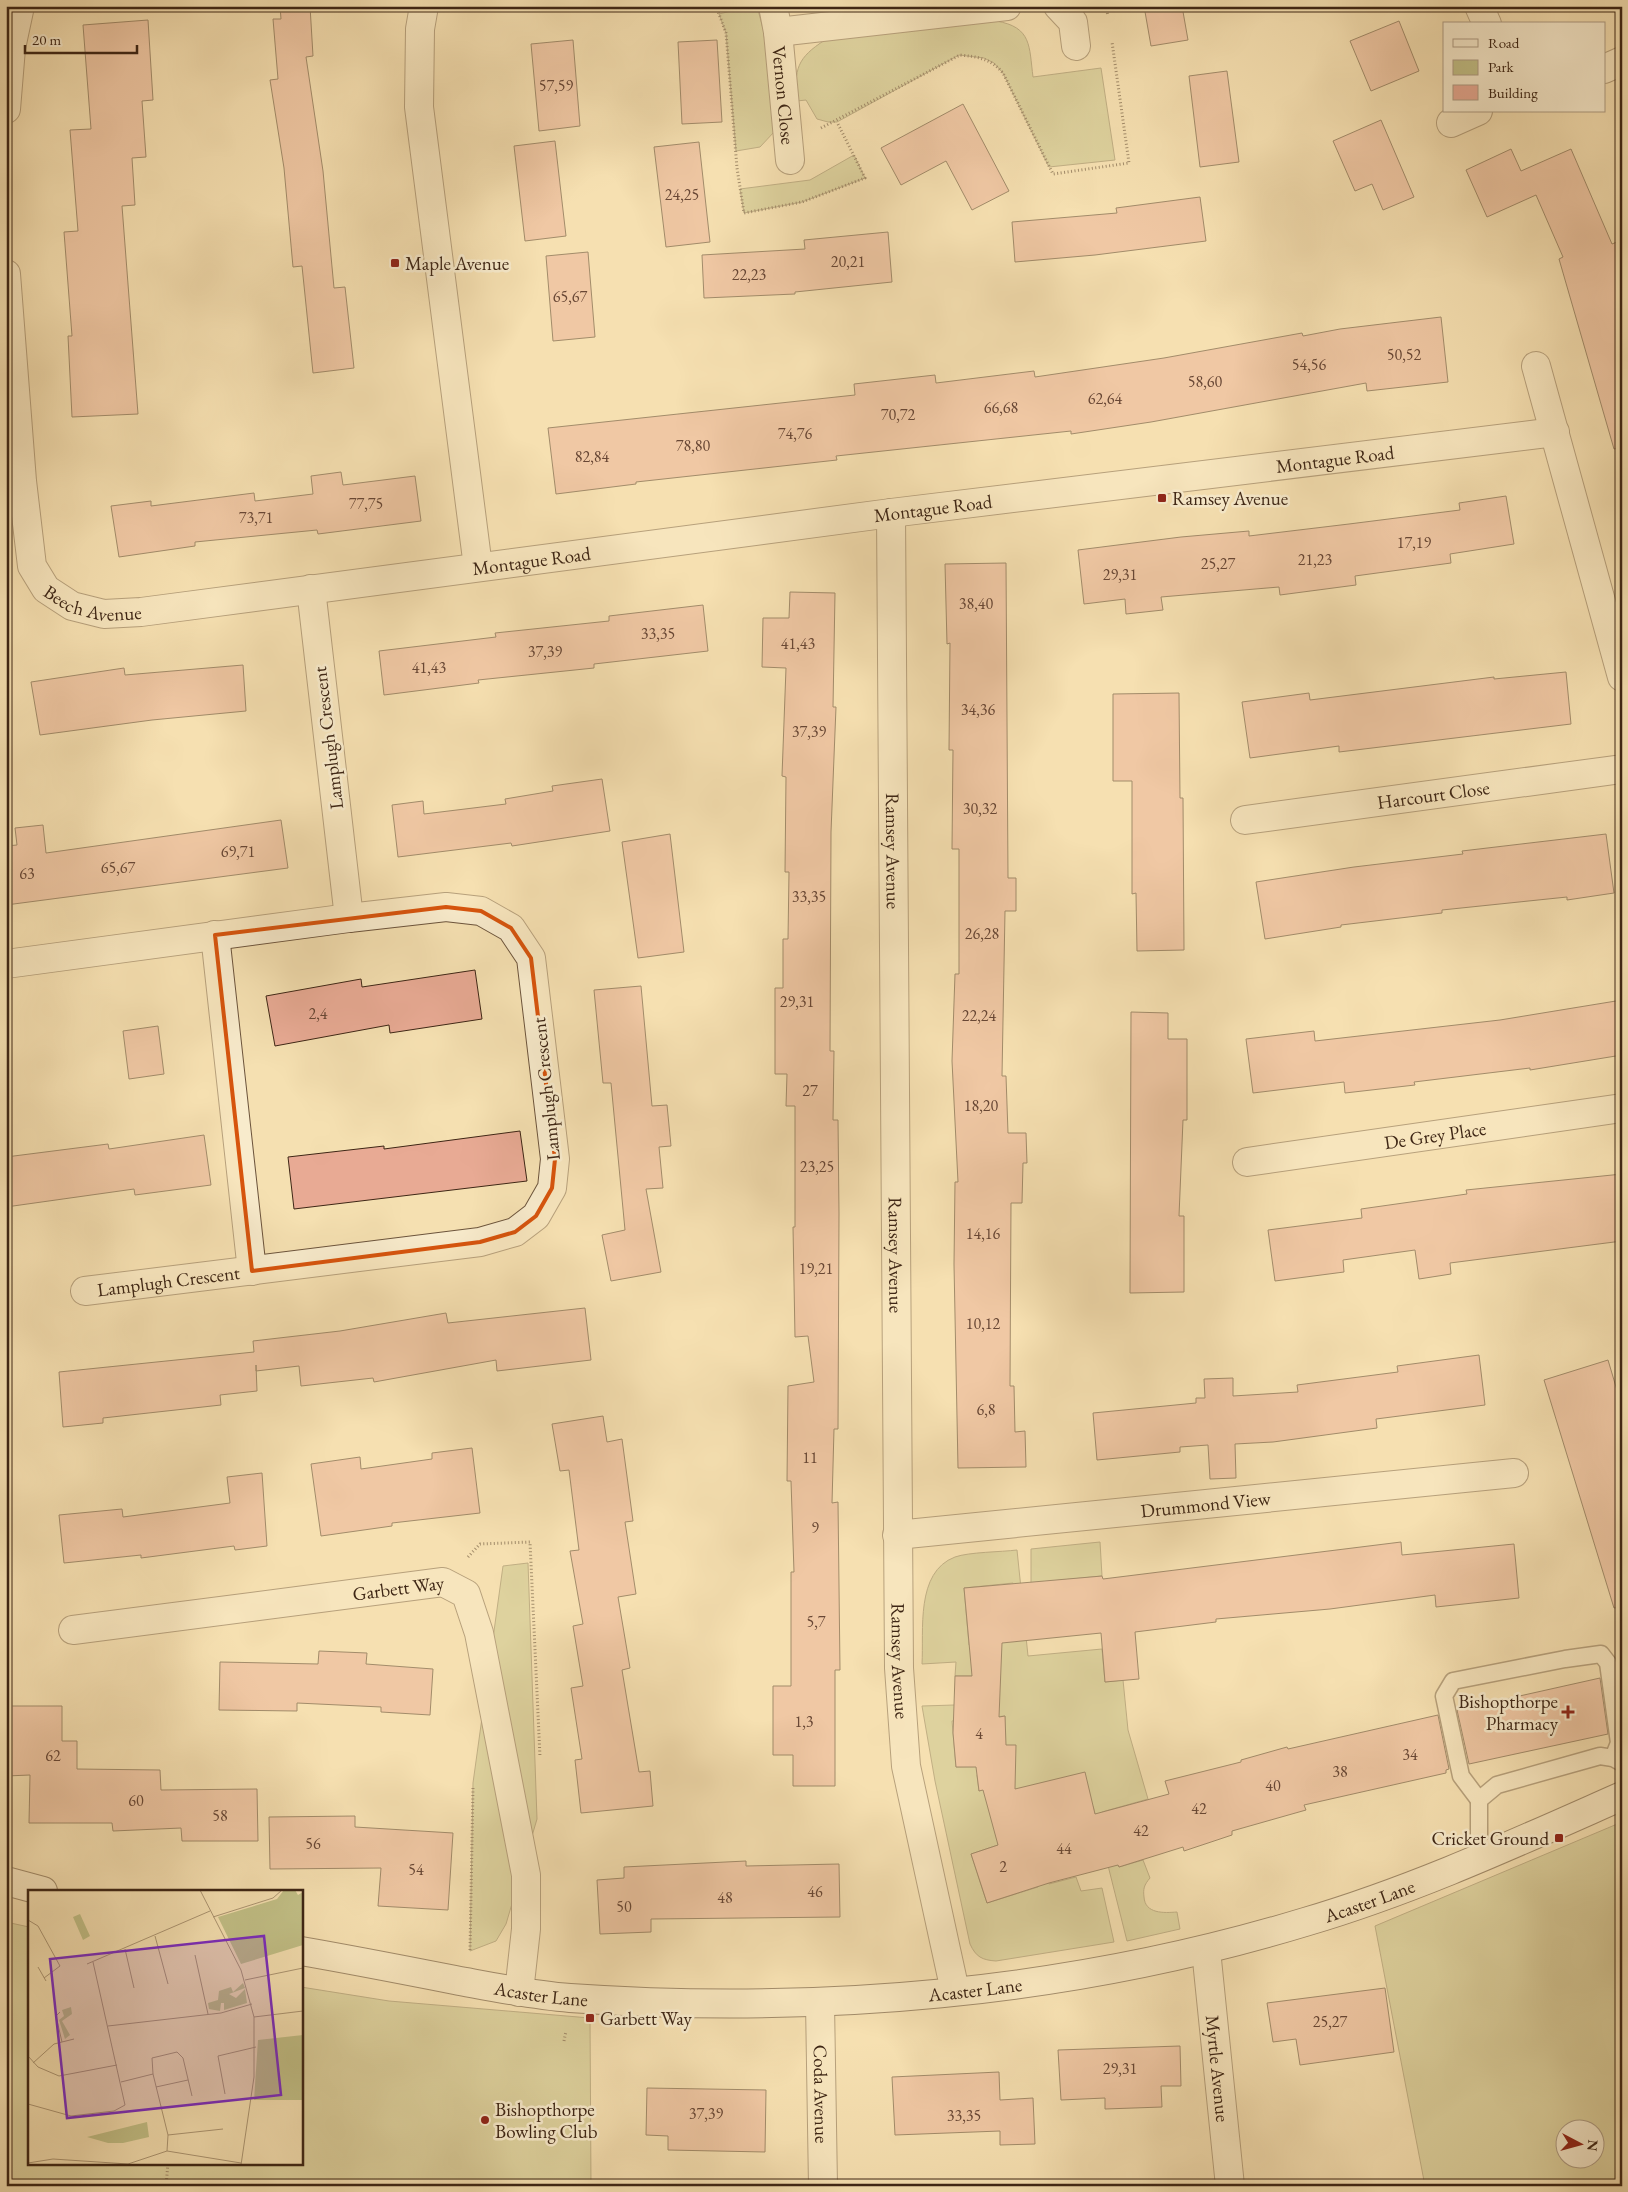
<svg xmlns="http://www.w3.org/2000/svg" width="1628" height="2192" viewBox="0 0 1628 2192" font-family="'EB Garamond',serif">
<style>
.green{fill:#c2c087;stroke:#80734e;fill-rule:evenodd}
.building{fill:#e8aa94;stroke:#3e2615}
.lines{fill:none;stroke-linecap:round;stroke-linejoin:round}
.lane-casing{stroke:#6c543c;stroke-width:19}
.street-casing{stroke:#6c543c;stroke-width:30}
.secondary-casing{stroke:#3e2615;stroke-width:30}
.path{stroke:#3e2615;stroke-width:3;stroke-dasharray:1 2.5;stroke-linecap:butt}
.lane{stroke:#f8ebcc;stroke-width:16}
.street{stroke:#f8ebcc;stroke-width:28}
.secondary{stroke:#f8ebcc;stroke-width:28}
.marked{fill:none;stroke:#d7540d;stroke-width:4;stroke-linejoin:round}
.poi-dot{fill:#8f2418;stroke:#f8ebcc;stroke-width:2}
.labels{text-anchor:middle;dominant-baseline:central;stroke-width:5;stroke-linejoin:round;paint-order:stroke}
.number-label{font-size:16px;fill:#684735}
.street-label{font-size:19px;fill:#3e2615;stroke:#f8ebcc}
.poi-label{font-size:19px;fill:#3e2615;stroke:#f8ebcc;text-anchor:start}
.inset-road{fill:none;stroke:#ac9673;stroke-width:1}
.view{fill:#7b2cbf;fill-opacity:0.15;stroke:#7b2cbf;stroke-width:2.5}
.inset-edge{fill:none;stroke:#3e2615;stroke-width:2.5}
</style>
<rect width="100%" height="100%" fill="#f5e0b1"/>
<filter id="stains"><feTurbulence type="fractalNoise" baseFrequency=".004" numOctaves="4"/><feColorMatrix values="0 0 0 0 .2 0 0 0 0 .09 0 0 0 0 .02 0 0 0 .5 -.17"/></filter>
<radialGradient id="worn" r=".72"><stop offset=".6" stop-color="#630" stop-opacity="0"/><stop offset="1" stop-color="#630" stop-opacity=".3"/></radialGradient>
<g class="green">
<polygon points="751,6 757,6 766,40 774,132 760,147 736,151 726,33 719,14"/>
<path d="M996,21C1032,27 1029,46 1033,77L1101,68L1115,160L1049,167L1003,73L994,63L984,58L959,55L837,122H828L817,119L806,100L797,101C794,69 797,58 825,40Z"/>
<polygon points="854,155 865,178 802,202 744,213 740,189 810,180"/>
<polygon points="1100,1542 1102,1576 1031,1583 1031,1549"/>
<path d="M1017,1550L1028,1656L1102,1649L1105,1682L1123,1680L1128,1730L1148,1799L1102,1812L1119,1867L1143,1860L1150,1878C1144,1885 1143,1889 1144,1897C1145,1914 1164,1913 1177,1912L1180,1929L1127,1941L1093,1806L1041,1858L1049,1884L1076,1877L1081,1891L1102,1888L1114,1942L996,1961C982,1960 976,1957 970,1944L935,1781L922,1706L954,1705L999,1676H955L956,1662L922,1664C924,1631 915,1572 955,1557C969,1552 1001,1552 1017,1550ZM1013,1583L1018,1640L969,1645L964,1588ZM1005,1716V1766L956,1767L952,1721ZM1010,1771L979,1791L977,1775ZM998,1845L1038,1887L987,1903L971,1854Z"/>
<polygon points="528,1563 537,1819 506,1924 496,1941 470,1951 473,1783 503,1566"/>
<path d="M1622,1822V2186H1425L1375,1926ZM1566,2130H1596V2160H1566Z"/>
<polygon points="6,1922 29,1927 29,2163 301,2163 301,1987 389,2001 590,2018 591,2186 6,2186"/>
</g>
<g class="building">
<polygon points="280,6 310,6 313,56 306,57 323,171 334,288 345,287 354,368 313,373 302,266 293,267 284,168 270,80 278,79 273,19 281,19"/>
<polygon points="1144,6 1182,6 1188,40 1151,46"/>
<polygon points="148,20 153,100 142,101 146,157 132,158 135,205 122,206 138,414 72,417 68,336 72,336 64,232 78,231 70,130 91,129 83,25"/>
<polygon points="1399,21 1419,71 1371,91 1350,41"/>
<polygon points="573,40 580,126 539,131 531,44"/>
<polygon points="717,40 722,122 682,124 678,42"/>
<polygon points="1227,71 1239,162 1200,167 1189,76"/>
<polygon points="963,104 1009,191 972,210 946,161 901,185 881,148"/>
<polygon points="1381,120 1414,197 1383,210 1372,184 1355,191 1333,141"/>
<polygon points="555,141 566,236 525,241 514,146"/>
<polygon points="699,142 710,242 666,247 654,147"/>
<polygon points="1511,149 1521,171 1571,149 1612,244 1617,242 1622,260 1622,447 1614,449 1559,259 1563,257 1536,195 1487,217 1466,170"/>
<polygon points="1200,197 1206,241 1095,255 1015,262 1012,222 1117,213 1116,208"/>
<polygon points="888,232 892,282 795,292 795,294 704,298 702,255 805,249 804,240"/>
<polygon points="588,252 595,337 553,341 546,256"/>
<polygon points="1441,317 1448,382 1367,391 1366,383 1151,422 1071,434 1071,431 836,456 837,460 636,482 636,484 556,494 548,428 855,395 854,384 935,375 936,383 1034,371 1035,377 1164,358 1302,333 1303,336 1340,329"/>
<polygon points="341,472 343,485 415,476 421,521 318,534 317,530 195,542 195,546 119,557 111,506 151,501 151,506 254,493 255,501 313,494 311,476"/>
<polygon points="1506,496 1514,544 1450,554 1451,563 1355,576 1356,585 1280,595 1279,587 1161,597 1163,610 1126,614 1125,599 1084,604 1078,550 1181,537 1249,531 1249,536 1349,524 1460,510 1459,503"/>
<polygon points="1006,563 1008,878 1016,878 1016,911 1005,911 1002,1076 1006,1076 1008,1133 1026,1133 1027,1163 1023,1163 1022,1203 1011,1203 1010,1386 1014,1386 1015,1432 1025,1431 1026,1467 958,1468 954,1264 955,1182 958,1182 952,1061 955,974 959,974 959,849 952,849 953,750 949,750 950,643 947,644 945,564"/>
<polygon points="790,592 835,593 833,707 836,707 831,832 830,1051 834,1051 833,1120 838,1120 839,1213 838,1429 834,1429 832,1503 838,1502 840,1670 835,1670 835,1786 793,1786 793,1755 773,1755 773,1686 791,1686 791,1572 794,1572 791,1481 787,1481 788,1386 814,1382 808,1336 795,1337 793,1227 795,1227 795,1106 786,1106 787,1074 775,1074 775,988 783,988 783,939 788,939 789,872 785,872 786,777 782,776 786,668 762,667 763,618 789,618"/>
<polygon points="703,605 708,651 594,664 594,668 478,680 479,683 384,695 379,651 496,637 495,633 609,621 609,616"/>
<polygon points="243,665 246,711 152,720 40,735 31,682 124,668 125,675"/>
<polygon points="1566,672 1571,724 1339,752 1339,746 1250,758 1242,702 1309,693 1310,700 1494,677 1494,679"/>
<polygon points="1179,693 1180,798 1183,798 1184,950 1137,951 1136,893 1132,894 1132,781 1113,781 1113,694"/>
<polygon points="602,779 610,831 512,846 511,843 398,857 392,805 423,801 424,814 506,804 505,799 553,791 552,786"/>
<polygon points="281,820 288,868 6,905 6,846 17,845 15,828 43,825 46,853"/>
<polygon points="670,834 684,952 638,958 622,842"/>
<polygon points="1606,834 1614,893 1567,900 1567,897 1442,910 1442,913 1341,925 1341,927 1265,939 1256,882 1354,867 1463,854 1462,851"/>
<polygon points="475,970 482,1019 390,1033 389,1025 275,1046 266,996 361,979 362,987"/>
<polygon points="641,986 652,1106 667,1105 671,1146 659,1147 663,1188 646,1189 661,1272 611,1281 602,1235 625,1230 611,1083 603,1083 594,990"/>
<polygon points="1622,1000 1622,1055 1530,1070 1530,1068 1414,1082 1415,1085 1345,1093 1344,1082 1253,1093 1246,1039 1314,1031 1315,1041 1500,1020"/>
<polygon points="1131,1012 1168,1013 1168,1039 1187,1039 1187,1120 1183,1120 1179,1216 1184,1216 1184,1292 1130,1293"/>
<polygon points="158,1026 164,1074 129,1079 123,1031"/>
<polygon points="520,1131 527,1181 294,1209 288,1157 384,1146 384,1149"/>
<polygon points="204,1135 211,1185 135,1195 134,1189 6,1207 6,1157 108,1144 109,1149"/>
<polygon points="1622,1174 1622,1241 1450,1263 1451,1274 1419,1279 1415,1250 1343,1260 1344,1272 1275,1281 1268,1230 1362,1218 1361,1209 1467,1194 1466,1190"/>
<polygon points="585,1308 591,1360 497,1371 496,1360 374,1382 373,1378 301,1386 299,1366 256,1371 256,1365 257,1391 220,1395 221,1405 103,1418 103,1423 63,1427 59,1372 254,1352 253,1341 340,1331 446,1313 448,1323"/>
<polygon points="1479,1355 1485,1405 1376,1419 1377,1428 1273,1442 1235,1444 1236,1478 1210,1479 1208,1445 1180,1447 1180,1452 1097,1460 1093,1413 1196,1403 1196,1398 1205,1398 1204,1379 1233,1378 1233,1396 1298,1392 1297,1385 1398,1372 1397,1366"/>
<polygon points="1608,1360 1622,1407 1622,1607 1614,1608 1544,1380"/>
<polygon points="603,1416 607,1442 622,1439 633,1521 625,1522 636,1594 618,1597 630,1668 622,1670 639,1772 650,1771 653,1806 581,1813 575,1760 582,1759 571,1688 583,1686 573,1626 583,1624 570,1551 579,1550 569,1470 560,1471 552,1424"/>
<polygon points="472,1448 480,1513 392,1523 392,1526 321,1536 311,1464 360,1457 361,1469 432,1459 432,1453"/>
<polygon points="262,1473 267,1546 235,1550 234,1546 141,1558 141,1555 64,1563 59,1515 122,1509 123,1517 230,1503 227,1477"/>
<polygon points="1401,1542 1402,1555 1514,1544 1519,1598 1436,1607 1435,1595 1330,1609 1216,1619 1216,1622 1135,1632 1139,1679 1105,1682 1101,1633 1002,1643 999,1717 1005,1716 1006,1745 1016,1745 1015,1789 1085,1772 1095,1814 1169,1794 1165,1781 1241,1762 1241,1760 1287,1747 1288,1749 1438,1715 1449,1769 1446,1770 1446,1773 1304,1805 1306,1810 1232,1831 1232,1835 1184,1851 1183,1847 1119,1867 1118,1865 1049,1883 987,1903 971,1854 998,1845 983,1790 979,1791 976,1767 956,1767 953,1733 955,1676 972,1676 964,1588 1102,1576 1103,1579"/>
<polygon points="319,1651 367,1653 366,1664 433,1669 430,1715 381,1712 381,1707 297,1703 297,1711 219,1710 220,1662 318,1664"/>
<polygon points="1600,1678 1608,1734 1469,1764 1457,1710"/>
<polygon points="6,1706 62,1706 62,1741 77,1741 77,1769 160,1770 161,1790 257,1789 258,1841 182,1841 181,1828 113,1831 112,1823 29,1823 30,1775 6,1776"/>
<polygon points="355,1816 355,1827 453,1833 448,1910 378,1906 381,1868 270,1869 269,1817"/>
<polygon points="746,1861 746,1866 839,1864 840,1917 651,1919 651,1932 600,1934 597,1880 624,1878 624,1867"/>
<polygon points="1385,1988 1394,2052 1300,2065 1296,2039 1273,2042 1267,2003"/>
<polygon points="1180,2046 1181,2086 1161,2086 1162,2107 1105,2109 1105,2098 1061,2100 1058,2050"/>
<polygon points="999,2072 1000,2100 1033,2098 1035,2144 1000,2145 1000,2131 895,2135 892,2077"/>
<polygon points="647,2088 766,2090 765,2152 668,2150 668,2136 646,2135"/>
</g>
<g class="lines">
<g class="lane-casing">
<g id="lane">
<polyline points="1479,1800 1461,1776 1444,1696 1453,1681 1565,1659 1601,1654 1608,1663 1619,1743 1613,1758"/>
<polyline points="1479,1859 1479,1800 1497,1785 1600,1756 1613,1758 1622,1763"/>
</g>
</g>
<g class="street-casing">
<g id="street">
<polyline points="424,6 420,29 419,107 478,567"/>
<path id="s1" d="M773,6L778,32L790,160"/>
<polyline points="1058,6 1073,22 1076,46"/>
<polyline points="1479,6 1487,24"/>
<polyline points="778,32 1007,6"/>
<polyline points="1604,69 1622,61"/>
<polyline points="6,109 11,48 20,6"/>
<polyline points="1451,123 1478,111"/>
<path id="s2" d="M6,274L22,481L32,566L46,589L72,606L104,614L141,612L891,513L1555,432"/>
<polyline points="1536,366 1622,677"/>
<path id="s3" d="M891,513L899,1668L906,1766L955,1991"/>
<path id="s4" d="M1245,820L1622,769"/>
<polyline points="215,935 252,1271"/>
<polyline points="6,964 349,918"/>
<path id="s5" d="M1247,1162L1622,1108"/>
<path id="s6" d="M85,1291L480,1242L515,1232L536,1216L552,1188L555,1159L531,958L511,928L481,911L446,907L349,918L311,589"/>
<path id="s7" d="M897,1535L1514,1473"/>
<path id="s8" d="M73,1630L443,1582L466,1594L479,1633L526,1875V1929L519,1992"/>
<path id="s9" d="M1206,1950L1230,2186"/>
<path id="s10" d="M820,2003L823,2186"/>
</g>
</g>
<g class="secondary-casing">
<g id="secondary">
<polyline points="6,1881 43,1891"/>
<path id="s11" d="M301,1951C353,1960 404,1970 455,1980C493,1987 531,1995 570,1998C816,2015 1068,1994 1305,1922C1414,1890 1518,1842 1622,1796"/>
</g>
</g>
<g class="path">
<polyline points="716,6 726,33 737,168 744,213 802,202 865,178 837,122"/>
<polyline points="1106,6 1108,16"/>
<path d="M821,128L960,55C978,57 990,58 1003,73L1053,174L1129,163L1112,42"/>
<polyline points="468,1557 480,1544 530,1542 540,1757"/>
<polyline points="470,1950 473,1788"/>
<polyline points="564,2041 566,2031"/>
<polyline points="166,2186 168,2163"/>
</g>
<use href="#lane" class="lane"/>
<use href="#street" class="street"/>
<use href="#secondary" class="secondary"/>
</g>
<path d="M0 0H1628V2192H0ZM446,907L481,911L511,928L531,958L555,1159L552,1188L536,1216L515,1232L480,1242L252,1271L215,935Z" fill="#f5e0b1" fill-opacity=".55" fill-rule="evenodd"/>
<path class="marked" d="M446,907L481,911L511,928L531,958L555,1159L552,1188L536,1216L515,1232L480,1242L252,1271L215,935Z"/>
<g class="poi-dot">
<rect x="390" y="258" width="10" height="10" rx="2.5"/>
<rect x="1157" y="493" width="10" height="10" rx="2.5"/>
<path d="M1565.5 1704.5h5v5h5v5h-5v5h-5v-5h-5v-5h5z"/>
<rect x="1554" y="1833" width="10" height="10" rx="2.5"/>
<rect x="585" y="2013" width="10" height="10" rx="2.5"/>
<circle cx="485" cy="2120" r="5"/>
</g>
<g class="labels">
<g class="number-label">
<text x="556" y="85">57,59</text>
<text x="682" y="194">24,25</text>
<text x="848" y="261">20,21</text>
<text x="749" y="274">22,23</text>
<text x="570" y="296">65,67</text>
<text x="1404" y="354">50,52</text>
<text x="1309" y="364">54,56</text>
<text x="1205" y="381">58,60</text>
<text x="1105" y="398">62,64</text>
<text x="1001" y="407">66,68</text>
<text x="898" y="414">70,72</text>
<text x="795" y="433">74,76</text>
<text x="693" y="445">78,80</text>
<text x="592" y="456">82,84</text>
<text x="366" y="503">77,75</text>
<text x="256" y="517">73,71</text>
<text x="1414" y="542">17,19</text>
<text x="1315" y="559">21,23</text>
<text x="1218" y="563">25,27</text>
<text x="1120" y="574">29,31</text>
<text x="976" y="603">38,40</text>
<text x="658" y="633">33,35</text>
<text x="798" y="643">41,43</text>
<text x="545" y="651">37,39</text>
<text x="429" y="667">41,43</text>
<text x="978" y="709">34,36</text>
<text x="809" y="731">37,39</text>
<text x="980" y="808">30,32</text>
<text x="238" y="851">69,71</text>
<text x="118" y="867">65,67</text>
<text x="27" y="873">63</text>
<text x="809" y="896">33,35</text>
<text x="982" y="933">26,28</text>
<text x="797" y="1001">29,31</text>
<text x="318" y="1013">2,4</text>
<text x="979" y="1015">22,24</text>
<text x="810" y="1090">27</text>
<text x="981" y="1105">18,20</text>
<text x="817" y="1166">23,25</text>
<text x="983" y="1233">14,16</text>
<text x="816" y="1268">19,21</text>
<text x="983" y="1323">10,12</text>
<text x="986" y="1409">6,8</text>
<text x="810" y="1457">11</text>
<text x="815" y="1527">9</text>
<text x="816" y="1621">5,7</text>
<text x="804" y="1721">1,3</text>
<text x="979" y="1733">4</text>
<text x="1410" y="1754">34</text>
<text x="53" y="1755">62</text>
<text x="1340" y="1771">38</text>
<text x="1273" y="1785">40</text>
<text x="136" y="1800">60</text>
<text x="1199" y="1808">42</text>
<text x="220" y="1815">58</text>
<text x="1141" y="1830">42</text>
<text x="313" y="1843">56</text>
<text x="1064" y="1848">44</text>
<text x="1003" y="1866">2</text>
<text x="416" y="1869">54</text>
<text x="815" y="1891">46</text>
<text x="725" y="1897">48</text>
<text x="624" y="1906">50</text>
<text x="1330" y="2021">25,27</text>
<text x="1120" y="2068">29,31</text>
<text x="706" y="2113">37,39</text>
<text x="964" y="2115">33,35</text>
</g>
<g class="street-label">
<text stroke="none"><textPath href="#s1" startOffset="90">Vernon Close</textPath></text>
<text stroke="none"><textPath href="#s2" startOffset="1625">Montague Road</textPath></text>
<text stroke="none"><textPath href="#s2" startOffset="1220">Montague Road</textPath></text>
<text stroke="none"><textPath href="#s2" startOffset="815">Montague Road</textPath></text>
<text stroke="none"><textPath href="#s2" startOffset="371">Beech Avenue</textPath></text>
<text transform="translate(328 738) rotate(-97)">Lamplugh Crescent</text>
<text stroke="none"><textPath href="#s4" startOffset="190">Harcourt Close</textPath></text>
<text stroke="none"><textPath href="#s3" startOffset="338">Ramsey Avenue</textPath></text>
<text transform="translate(546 1089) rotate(-96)">Lamplugh Crescent</text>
<text stroke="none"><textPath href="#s5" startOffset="190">De Grey Place</textPath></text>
<text stroke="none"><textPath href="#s3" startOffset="742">Ramsey Avenue</textPath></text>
<text stroke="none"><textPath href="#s6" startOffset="84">Lamplugh Crescent</textPath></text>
<text stroke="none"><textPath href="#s7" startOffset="310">Drummond View</textPath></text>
<text stroke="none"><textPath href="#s8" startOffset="328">Garbett Way</textPath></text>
<text stroke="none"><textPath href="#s3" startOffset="1148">Ramsey Avenue</textPath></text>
<text stroke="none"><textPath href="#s11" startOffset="1084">Acaster Lane</textPath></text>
<text stroke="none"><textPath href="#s11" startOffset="679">Acaster Lane</textPath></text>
<text stroke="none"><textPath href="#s11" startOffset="244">Acaster Lane</textPath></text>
<text stroke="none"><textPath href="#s9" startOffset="119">Myrtle Avenue</textPath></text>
<text stroke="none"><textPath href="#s10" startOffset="91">Coda Avenue</textPath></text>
</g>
<g class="poi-label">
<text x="405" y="263">Maple Avenue</text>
<text x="1172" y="498">Ramsey Avenue</text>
<text x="1558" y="1701" text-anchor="end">Bishopthorpe<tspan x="1558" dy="22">Pharmacy</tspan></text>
<text x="1549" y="1838" text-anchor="end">Cricket Ground</text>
<text x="600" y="2018">Garbett Way</text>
<text x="495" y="2109">Bishopthorpe<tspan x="495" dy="22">Bowling Club</tspan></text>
</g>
</g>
<g transform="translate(28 1890)">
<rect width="275" height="275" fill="#f5e0b1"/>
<path d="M256,0H267L270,5L275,2V55L213,74L190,27L249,9ZM52,24L62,46L55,50L45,27ZM215,93L217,98L201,104L208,108L217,99L219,113L196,120V113H193L192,121L181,119L180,113L190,110L191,101L203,97L205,102ZM43,117L44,124L34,131L42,145L37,149L31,130L36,126L34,120ZM275,145V210H226L230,150ZM119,232L121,247L95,253H80L59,247Z" fill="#c2c087"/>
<path class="inset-road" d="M172,0L213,80L226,127V187L213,275M185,27L245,8L254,0M0,30L10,36L32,76L16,88M127,46L140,94M97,59L106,98M167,65L180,124M59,74L182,21M10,77L18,91M217,90L275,78M32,122L28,126L34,152M226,127L275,121M80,136L193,123L224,114M0,166L10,177L31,186L89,175M5,173L26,154L46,149M125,184L140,245L139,261M93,192L125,184L124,168L149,162L155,168L164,206M128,197L160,190M197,204L190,166L228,157M0,214L43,226L86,221L97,215L65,72M140,245L195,239M0,273L25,269L100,274L139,261L213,273"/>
<path class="view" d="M236,46L253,205L39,228L22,69Z"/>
<rect width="275" height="275" class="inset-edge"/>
</g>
<rect width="1628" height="2192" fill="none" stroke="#f5e0b1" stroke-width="25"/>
<rect x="8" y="8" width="1613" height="2177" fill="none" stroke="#3e2615" stroke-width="2.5"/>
<rect x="12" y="12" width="1603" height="2167" fill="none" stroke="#3e2615"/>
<rect x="1443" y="22" width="162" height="90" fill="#f8ebcc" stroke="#ae9c83"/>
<rect x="1453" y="39" width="25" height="8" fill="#f8ebcc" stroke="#ae9c83"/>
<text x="1488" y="48" font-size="15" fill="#3e2615">Road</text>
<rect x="1453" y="60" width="25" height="15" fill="#c2c087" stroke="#ae9c83"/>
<text x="1488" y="72" font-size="15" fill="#3e2615">Park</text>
<rect x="1453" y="85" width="25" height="15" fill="#e8aa94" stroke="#ae9c83"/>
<text x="1488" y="98" font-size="15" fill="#3e2615">Building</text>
<g transform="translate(1580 2144) rotate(96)"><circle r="24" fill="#f8ebcc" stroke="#ae9c83"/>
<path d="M0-4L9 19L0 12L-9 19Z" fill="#8f2418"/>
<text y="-8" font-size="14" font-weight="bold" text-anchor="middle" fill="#3e2615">N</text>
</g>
<path d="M25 45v8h112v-8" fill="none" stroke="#3e2615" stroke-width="2.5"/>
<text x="32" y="45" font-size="15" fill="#3e2615" stroke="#f8ebcc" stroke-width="4" paint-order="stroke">20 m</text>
<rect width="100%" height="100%" filter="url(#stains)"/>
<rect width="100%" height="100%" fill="url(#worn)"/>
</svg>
